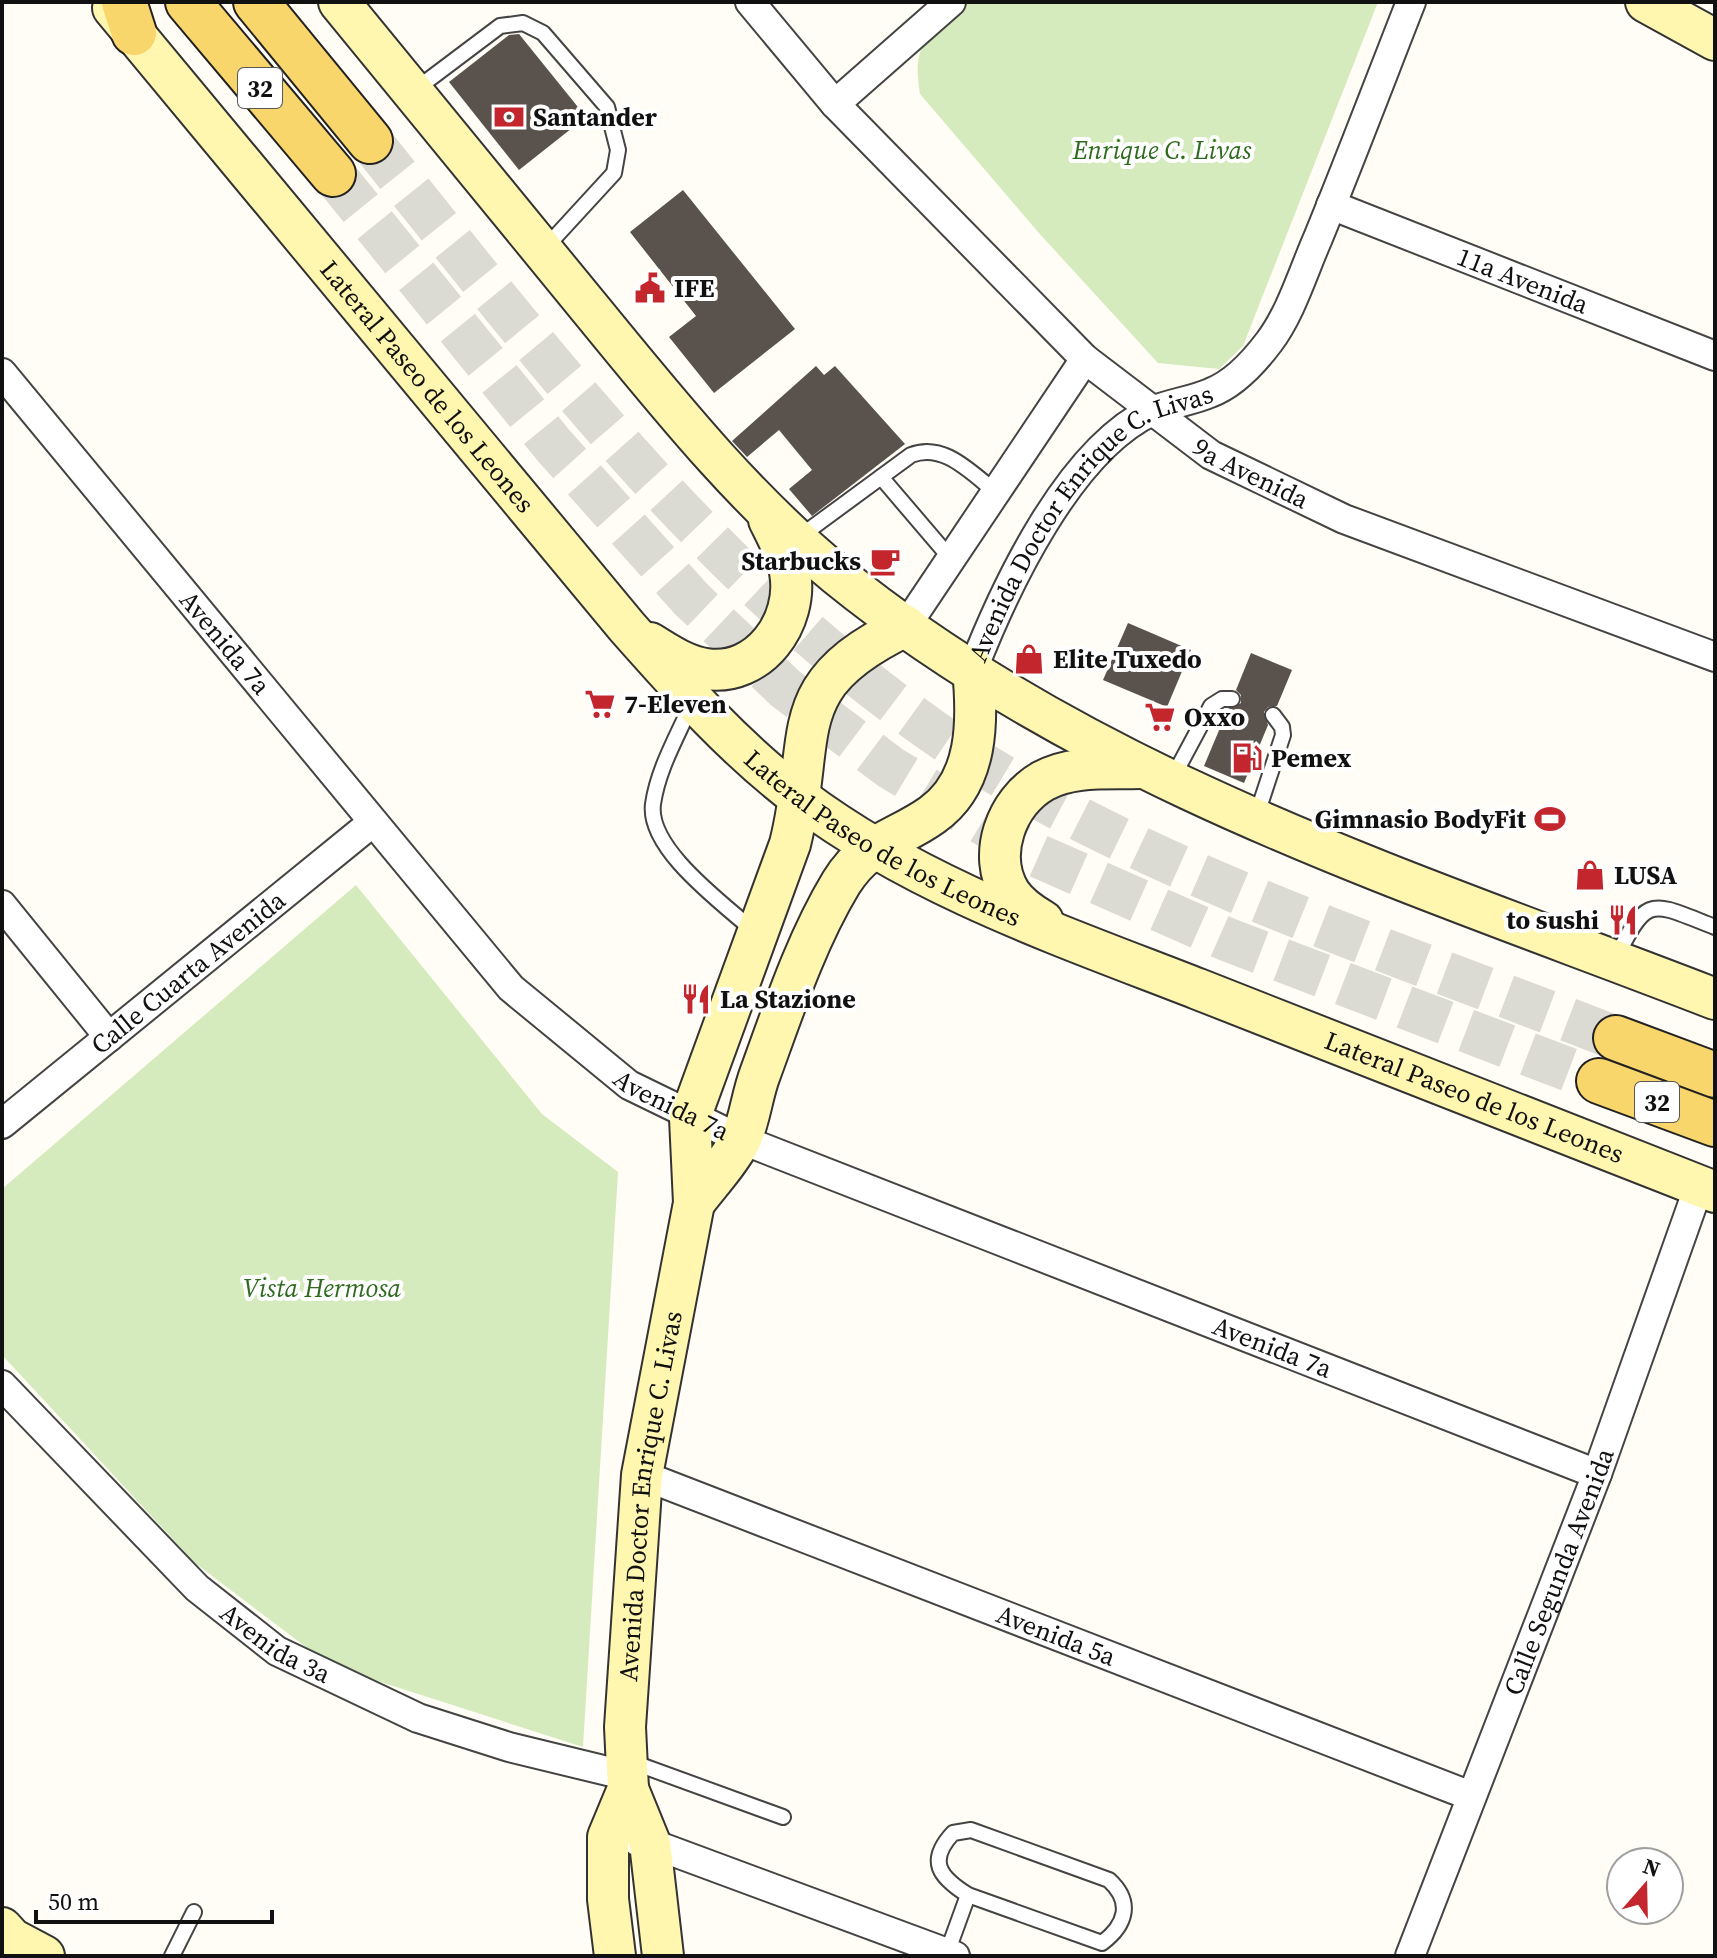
<svg xmlns="http://www.w3.org/2000/svg" width="1717" height="1958" viewBox="0 0 1717 1958" font-family="'Source Serif 4',serif">
<style>
.green{fill:#d5ebbd}
.building{fill:#5a524d}
.lines{fill:none;stroke-linecap:round;stroke-linejoin:round}
.primary-tunnel{stroke:#dbdad3;stroke-width:44;stroke-dasharray:44 22;stroke-linecap:butt}
.lane-casing{stroke:#444;stroke-width:18}
.street-casing{stroke:#444;stroke-width:32}
.secondary-casing{stroke:#333;stroke-width:44}
.primary-casing{stroke:#222;stroke-width:48}
.lane{stroke:#fff;stroke-width:14}
.street{stroke:#fff;stroke-width:28}
.secondary{stroke:#fff6b0;stroke-width:40}
.primary{stroke:#f9d66b;stroke-width:44}
.labels{text-anchor:middle;dominant-baseline:central;stroke-width:8;stroke-linejoin:round;paint-order:stroke}
.shield{fill:#fff;stroke:#585858;stroke-width:2}
.shield-label{font-size:24px;font-weight:bold;fill:#111}
.poi-label{font-size:26px;font-weight:bold;fill:#111;stroke:#fff;text-anchor:start}
.park-label{font-size:26px;font-style:italic;fill:#2f6b1f;stroke:#fff}
.street-label{font-size:26px;fill:#111;stroke:#fff}
</style>
<rect width="100%" height="100%" fill="#fffdf5"/>
<g class="green">
<path d="M966,2H1378L1243,346L1219,369L1158,363L1038,232L920,94C911,42 929,33 966,2Z"/>
<polygon points="356,885 542,1114 618,1172 583,1747 331,1666 195,1563 2,1355 2,1189"/>
</g>
<g class="building">
<polygon points="519,34 586,117 519,170 449,82 509,35"/>
<polygon points="683,190 795,329 714,393 669,337 696,316 630,232"/>
<polygon points="816,366 824,375 835,366 905,444 812,516 789,489 812,470 779,430 747,457 732,441"/>
<polygon points="1128,623 1191,650 1167,707 1103,680"/>
<polygon points="1251,653 1292,670 1277,706 1268,707 1264,712 1268,725 1244,783 1204,766 1228,709 1241,703 1241,695 1236,690"/>
</g>
<g class="lines">
<g class="primary-tunnel">
<path d="M370,141C572,391 770,657 1062,810C1238,902 1431,966 1616,1038"/>
<polyline points="333,174 554,446 691,599 786,689 891,768 1036,855 1226,939 1599,1081"/>
</g>
<g class="lane-casing">
<g id="lane">
<polyline points="415,90 500,26 523,23 543,33 607,107 618,150 614,173 546,247"/>
<polyline points="881,477 951,559"/>
<path d="M798,538L911,455C944,442 971,473 996,492"/>
<path d="M691,705C677,737 658,769 653,804C647,849 724,904 755,932"/>
<polyline points="1173,777 1211,706 1222,699 1232,699"/>
<polyline points="1256,817 1283,735 1282,727 1273,715"/>
<path d="M1615,960C1648,893 1650,902 1715,927"/>
<polyline points="632,1762 783,1817"/>
<path d="M947,1953L968,1895L1102,1943C1126,1925 1133,1902 1109,1880L971,1830L953,1833C927,1861 939,1877 968,1895"/>
<polyline points="172,1956 194,1912"/>
</g>
</g>
<g class="street-casing">
<g id="street">
<path id="s1" d="M750,2L835,104L1085,359L1211,455L1344,519L1715,657"/>
<polyline points="835,104 951,2"/>
<path id="s2" d="M1331,205L1715,356"/>
<path id="s3" d="M2,373L511,988L629,1085L740,1139L1597,1474"/>
<polyline points="906,626 1085,359"/>
<path id="s4" d="M973,669C1005,587 1069,450 1152,411C1171,403 1192,401 1210,393C1234,384 1254,362 1269,342C1291,313 1303,272 1318,238C1350,160 1380,81 1411,2"/>
<polyline points="2,905 109,1037"/>
<path id="s5" d="M2,1124L373,822"/>
<path id="s6" d="M2,1385L197,1588L277,1651L418,1718L509,1747L628,1776"/>
<path id="s7" d="M642,1475L1471,1796"/>
<polyline points="637,1841 650,1843 955,1956"/>
<path id="s8" d="M1410,1956L1597,1474L1699,1186"/>
</g>
</g>
<g class="secondary-casing">
<g id="secondary">
<path d="M339,2C422,103 505,205 588,306C666,401 742,497 837,575C1092,782 1413,882 1715,999"/>
<polyline points="1646,2 1715,40"/>
<path id="s9" d="M113,8L627,627C681,688 735,749 800,798C918,887 1062,936 1198,989C1370,1057 1543,1123 1715,1192"/>
<path d="M650,643C668,654 685,666 706,669C759,677 799,622 790,572C787,554 777,536 769,520"/>
<path d="M1043,921C1031,914 1018,905 1010,893C987,855 1006,802 1043,781C1072,765 1108,769 1140,768"/>
<path d="M694,1203C709,1183 730,1161 741,1139C750,1119 752,1095 760,1074C783,1011 806,941 841,883C867,841 897,840 932,815C979,782 978,720 973,669"/>
<polyline points="628,1789 650,1843 663,1956"/>
<polyline points="2,1928 12,1939 44,1956"/>
<path id="s10" d="M615,1956L608,1899V1837L628,1789L625,1727L642,1475L694,1203L690,1118L790,844C818,733 780,686 906,626"/>
</g>
</g>
<g class="primary-casing">
<g id="primary">
<polyline points="124,2 134,33"/>
<polyline points="188,2 333,174"/>
<polyline points="256,2 370,141"/>
<polyline points="1616,1038 1715,1075"/>
<polyline points="1599,1081 1715,1124"/>
</g>
</g>
<use href="#lane" class="lane"/>
<use href="#street" class="street"/>
<use href="#secondary" class="secondary"/>
<use href="#primary" class="primary"/>
</g>
<defs>
<g id="bank-bare" transform="scale(2.4)"><path d="M-6-4H6V4H-6ZM0-2.3a2.3 2.3 0 1 0 0 4.6a2.3 2.3 0 1 0 0-4.6Z" fill="#c4262e" stroke="#fff" stroke-width="2.5" paint-order="stroke"/></g>
<g id="civic-bare" transform="scale(2.4)"><path d="M-.6-6.5H3V-4.5H.6V-3L4-1V1h2V6H-6V1h2V-1L-.6-3ZM-1.2 2.5V6h2.4V2.5Z" fill="#c4262e" stroke="#fff" stroke-width="2.5" paint-order="stroke"/></g>
<g id="cafe-bare" transform="scale(2.4)"><path d="M-5.5-4.5H6V0H3Q3 3.5 0 3.5H-2.5Q-5.5 3.5-5.5 0ZM3-3.2v2h1.7v-2ZM-6 4.5H4V6H-6Z" fill="#c4262e" stroke="#fff" stroke-width="2.5" paint-order="stroke"/></g>
<g id="shop-bare" transform="scale(2.4)"><path d="M-5-2.5h2.3a2.7 3.5 0 0 1 5.4 0H5L5.5 6h-11ZM-1.5-2.5h3a1.5 2.3 0 0 0-3 0Z" fill="#c4262e" stroke="#fff" stroke-width="2.5" paint-order="stroke"/></g>
<g id="supermarket-bare" transform="scale(2.4)"><path d="M-6-5.5h2.5l.6 2H6L4.5 2H-2.5L-4.4-4H-6ZM-1.5 3.2a1.3 1.3 0 1 0 .1 0ZM3 3.2a1.3 1.3 0 1 0 .1 0Z" fill="#c4262e" stroke="#fff" stroke-width="2.5" paint-order="stroke"/></g>
<g id="fuel-bare" transform="scale(2.4)"><path d="M-5.5-6h7V0h2V4h1.3V-2.5L3-4.5l.8-.8L6-3V5H2.5V1h-1V6h-7ZM-4.2-4.7v3.2H.2V-4.7Z" fill="#c4262e" stroke="#fff" stroke-width="2.5" paint-order="stroke"/></g>
<g id="stadium-bare" transform="scale(2.4)"><path d="M0-5a6.5 5 0 1 0 0 10a6.5 5 0 1 0 0-10ZM-3.5-1.8h7v3.6h-7Z" fill="#c4262e" stroke="#fff" stroke-width="2.5" paint-order="stroke"/></g>
<g id="restaurant-bare" transform="scale(2.4)"><path d="M-5-6h1v4h1v-4h1v4h1v-4h1v5L-1.5 .5V6h-2V.5L-5-1ZM5-6V6H3V1.5H1.5Q1.5-4 5-6Z" fill="#c4262e" stroke="#fff" stroke-width="2.5" paint-order="stroke"/></g>
</defs>
<g fill-rule="evenodd">
<use href="#bank-bare" x="509" y="117"/>
<use href="#civic-bare" x="650" y="288"/>
<use href="#cafe-bare" x="885" y="561"/>
<use href="#shop-bare" x="1029" y="659"/>
<use href="#supermarket-bare" x="600" y="704"/>
<use href="#supermarket-bare" x="1160" y="717"/>
<use href="#fuel-bare" x="1247" y="758"/>
<use href="#stadium-bare" x="1550" y="819"/>
<use href="#shop-bare" x="1590" y="875"/>
<use href="#restaurant-bare" x="1623" y="920"/>
<use href="#restaurant-bare" x="696" y="999"/>
</g>
<g class="labels">
<g class="shield">
<rect x="238" y="68" width="44" height="40" rx="6"/>
<rect x="1635" y="1082" width="44" height="40" rx="6"/>
</g>
<g class="shield-label">
<text x="260" y="88">32</text>
<text x="1657" y="1102">32</text>
</g>
<g class="poi-label">
<text x="533" y="117">Santander</text>
<text x="674" y="288">IFE</text>
<text x="861" y="561" text-anchor="end">Starbucks</text>
<text x="1053" y="659">Elite Tuxedo</text>
<text x="624" y="704">7-Eleven</text>
<text x="1184" y="717">Oxxo</text>
<text x="1271" y="758">Pemex</text>
<text x="1526" y="819" text-anchor="end">Gimnasio BodyFit</text>
<text x="1614" y="875">LUSA</text>
<text x="1599" y="920" text-anchor="end">to sushi</text>
<text x="720" y="999">La Stazione</text>
</g>
<g class="park-label">
<text x="1162" y="150">Enrique C. Livas</text>
<text x="322" y="1288">Vista Hermosa</text>
</g>
<g class="street-label">
<text stroke="none"><textPath href="#s2" startOffset="206">11a Avenida</textPath></text>
<text stroke="none"><textPath href="#s9" startOffset="492">Lateral Paseo de los Leones</textPath></text>
<text stroke="none"><textPath href="#s1" startOffset="692">9a Avenida</textPath></text>
<text stroke="none"><textPath href="#s4" startOffset="196">Avenida Doctor Enrique C. Livas</textPath></text>
<text stroke="none"><textPath href="#s3" startOffset="350">Avenida 7a</textPath></text>
<text stroke="none"><textPath href="#s9" startOffset="1140">Lateral Paseo de los Leones</textPath></text>
<text stroke="none"><textPath href="#s5" startOffset="240">Calle Cuarta Avenida</textPath></text>
<text stroke="none"><textPath href="#s9" startOffset="1788">Lateral Paseo de los Leones</textPath></text>
<text stroke="none"><textPath href="#s3" startOffset="998">Avenida 7a</textPath></text>
<text stroke="none"><textPath href="#s3" startOffset="1646">Avenida 7a</textPath></text>
<text stroke="none"><textPath href="#s10" startOffset="466">Avenida Doctor Enrique C. Livas</textPath></text>
<text stroke="none"><textPath href="#s8" startOffset="412">Calle Segunda Avenida</textPath></text>
<text stroke="none"><textPath href="#s7" startOffset="444">Avenida 5a</textPath></text>
<text stroke="none"><textPath href="#s6" startOffset="378">Avenida 3a</textPath></text>
</g>
</g>
<rect width="1717" height="1958" fill="none" stroke="#111111" stroke-width="8"/>
<g transform="translate(1645 1886) rotate(20)"><circle r="38" fill="#ffffff" stroke="#a0a0a0" stroke-width="2"/>
<path d="M0-6L14 30L0 20L-14 30Z" fill="#c4262e"/>
<text y="-12" font-size="22" font-weight="bold" text-anchor="middle" fill="#111111">N</text>
</g>
<path d="M36 1910v12h236v-12" fill="none" stroke="#111111" stroke-width="4"/>
<text x="48" y="1910" font-size="24" fill="#111111" stroke="#ffffff" stroke-width="6" paint-order="stroke">50 m</text>
</svg>
